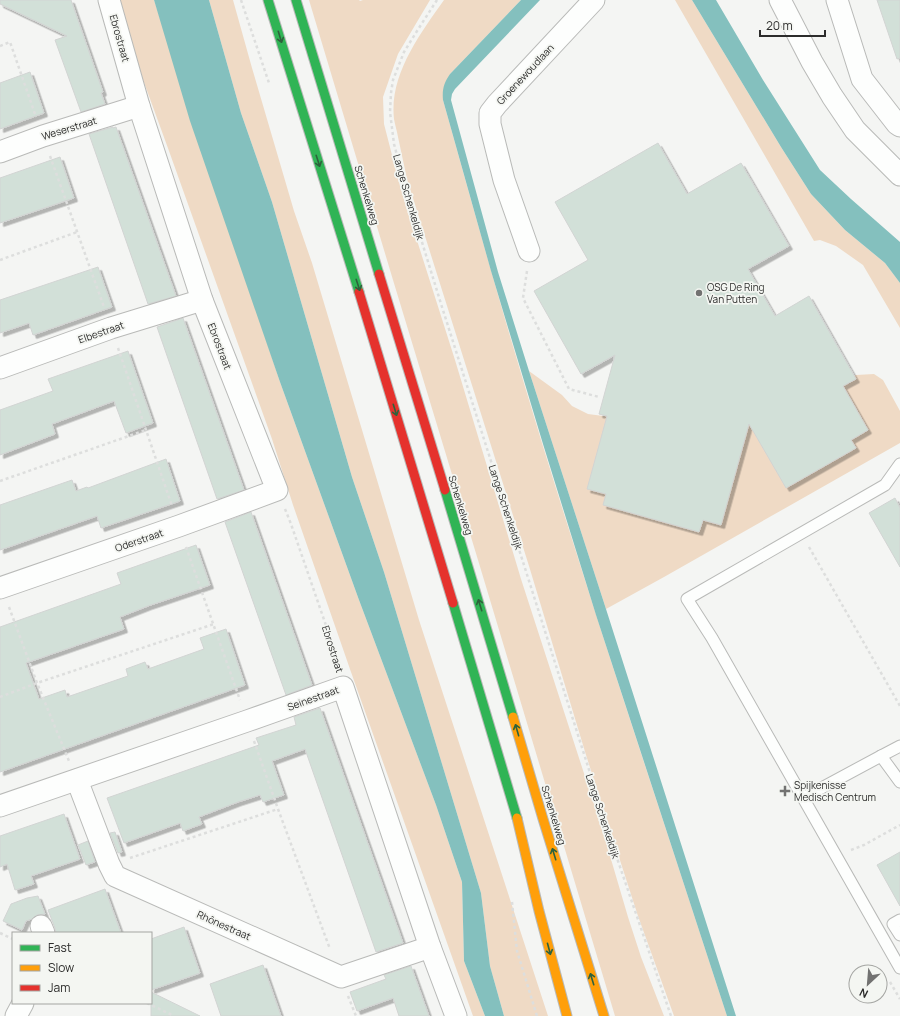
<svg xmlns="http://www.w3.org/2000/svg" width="900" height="1016" viewBox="0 0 900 1016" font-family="Manrope,sans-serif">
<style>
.green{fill:#efdac5}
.water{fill:#84c0be}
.building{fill:#d2e0d8;stroke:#d2d4d3;filter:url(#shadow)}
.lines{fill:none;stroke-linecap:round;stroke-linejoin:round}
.lane-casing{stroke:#b9bab8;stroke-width:13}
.street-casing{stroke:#b9bab8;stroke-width:23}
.fast-casing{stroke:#b9bab8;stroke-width:11}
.slow-casing{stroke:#b9bab8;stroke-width:11}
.jam-casing{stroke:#b9bab8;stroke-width:11}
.path{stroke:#dddedd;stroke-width:2.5;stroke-dasharray:3 3;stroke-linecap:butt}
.lane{stroke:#fdfefd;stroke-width:11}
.street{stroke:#fdfefd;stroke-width:21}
.fast{stroke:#30b455;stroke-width:9}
.slow{stroke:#ff9f0a;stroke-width:9}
.jam{stroke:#e5322d;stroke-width:9}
.oneway{stroke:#2e623c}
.poi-dot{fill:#727271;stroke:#f4f6f2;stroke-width:1.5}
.labels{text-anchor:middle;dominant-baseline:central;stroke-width:3.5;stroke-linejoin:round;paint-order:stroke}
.street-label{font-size:10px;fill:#2c2c2b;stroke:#f4f6f2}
.poi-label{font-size:10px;fill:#2c2c2b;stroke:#f4f6f2;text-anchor:start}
</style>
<defs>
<filter id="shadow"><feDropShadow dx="3.5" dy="3.5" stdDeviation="0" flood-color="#0004"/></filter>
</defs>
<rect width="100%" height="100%" fill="#f4f5f3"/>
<g class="green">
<polygon points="114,0 154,0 280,382 359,600 436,805 462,882 464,961 485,1016 473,1016 351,672 293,505 272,439 169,151"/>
<polygon points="209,0 233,0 252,68 294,211 312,263 419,620 548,1016 504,1016 490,966 481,893 384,572 352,477 272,202 241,113"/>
<polygon points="309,0 359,0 360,1 363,0 430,0 398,54 383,97 384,124 401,190 455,360 521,579 603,832 628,917 641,957 664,1016 615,1016 478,560 393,280"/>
<path d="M444,0H521L450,74L443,100C475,215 507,329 542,443C601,635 665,825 727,1016H674L638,916L586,755L529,566L407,179C404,165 401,151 398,137C397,131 395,125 394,119C389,75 420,34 444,0Z"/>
<polygon points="675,0 692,0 781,147 811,194 845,230 885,263 900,283 900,328 863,265 836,246 820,240 814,241"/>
<polygon points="529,371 562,395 572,406 588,414 611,417 750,409 777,423 856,375 874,374 883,380 900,411 900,443 664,577 606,609"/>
</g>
<g class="water">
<polygon points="154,0 209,0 241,113 272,202 352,477 384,572 481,893 490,966 504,1016 485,1016 464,961 462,882 436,805 359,600 280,382 190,121"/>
<path d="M521,0H540L455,89L452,94L451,100L498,272L529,371L606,609L736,1016H727L596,615L543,444L491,271L443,100C442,89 444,83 450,74Z"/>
<polygon points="692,0 716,0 763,80 820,170 851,199 900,242 900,283 885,263 845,230 811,194 781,147"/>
</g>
<g class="building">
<polygon points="0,0 71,0 103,92 101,93 105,104 81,112 55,40 67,36 0,4"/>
<polygon points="877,0 900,0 900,58 897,59"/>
<polygon points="30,72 44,113 0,129 0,83"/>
<polygon points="113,127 113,128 116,127 176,296 148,304 89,134"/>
<polygon points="658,143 687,194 741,163 789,246 748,269 775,316 809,296 856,379 843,386 868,430 851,440 856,448 786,488 749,424 721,525 703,520 699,532 603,505 606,494 587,489 607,416 599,414 615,355 581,374 534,291 588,260 555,202"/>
<polygon points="60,157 74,198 0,223 0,178"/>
<polygon points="98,267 112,307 33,335 29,323 0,333 0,300"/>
<polygon points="183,318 244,490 217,499 157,327"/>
<polygon points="128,351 153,423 126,433 114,401 52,424 55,434 0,455 0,410 53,391 48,379"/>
<polygon points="166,459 180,501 101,528 97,516 0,550 0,505 72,480 76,491 87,487 88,488"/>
<polygon points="895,498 900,508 900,567 869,513"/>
<polygon points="251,512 312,685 286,695 225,522"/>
<polygon points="196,545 210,585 148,606 120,617 124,629 26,663 39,699 65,690 67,697 128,676 126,669 145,662 148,669 204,649 200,638 226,629 245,685 0,772 0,627 121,584 117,573"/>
<polygon points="320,708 403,943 376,952 305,749 272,761 284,795 263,802 260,795 238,802 199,817 202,824 183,831 180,823 124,843 107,798 259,745 256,738 296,725 294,717"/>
<polygon points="64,814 80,859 31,876 34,884 15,890 7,864 0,867 0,836"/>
<polygon points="115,832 122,852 118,853 110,833"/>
<polygon points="88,841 95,862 86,865 78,845"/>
<polygon points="900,852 900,906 877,865"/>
<polygon points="105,889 121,933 56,933 55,928 48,910"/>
<polygon points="38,896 45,914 37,915 32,919 26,921 22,930 3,921 11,904 27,898"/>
<polygon points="184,927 200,973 151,990 151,939"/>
<polygon points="263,965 281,1016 221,1016 210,984"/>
<polygon points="411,966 429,1016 399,1016 393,998 357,1011 350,992 386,979 384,975"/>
<polygon points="151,992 200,1016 151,1016"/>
</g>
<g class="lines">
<g class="lane-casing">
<g id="lane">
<polyline points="900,464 885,485 687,599 712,638 900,968"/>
<polyline points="881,756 900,746"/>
<polyline points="803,798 881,756 900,782"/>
<polyline points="900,920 893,924 900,935"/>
</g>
</g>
<g class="street-casing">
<g id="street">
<polyline points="780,0 812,62 832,96 855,130 900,175"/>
<polyline points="837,0 862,79 897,124 900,126"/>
<polyline points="0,152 43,136 139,106"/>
<polyline points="529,251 504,180 490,124 490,113 497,104 594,0"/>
<polyline points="0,368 111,328 202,300"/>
<polyline points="0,588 179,526 277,490 202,300 139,106 109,0"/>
<polyline points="77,780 109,864 115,876 341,977 430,947"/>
<polyline points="0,806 247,721 343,687 430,947 456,1016"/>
<polyline points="41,926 44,933"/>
<polyline points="16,1016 23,1003"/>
</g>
</g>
<g class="fast-casing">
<g id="fast">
<polyline points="268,0 359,292"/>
<polyline points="296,0 379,274"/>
<polyline points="445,490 513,717"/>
<polyline points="453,603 517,818"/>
</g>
</g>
<g class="slow-casing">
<g id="slow">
<polyline points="513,717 543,819 604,1016"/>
<polyline points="517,818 539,911 567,1016"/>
</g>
</g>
<g class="jam-casing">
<g id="jam">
<polyline points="379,274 445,490"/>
<polyline points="359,292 453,603"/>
</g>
</g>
<g class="path">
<polyline points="241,0 269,83"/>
<polyline points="437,0 417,31 404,52 393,80 391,93 390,112 394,144 409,200 442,307 618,861 671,1016"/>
<polyline points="0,46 10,42 36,117"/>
<polyline points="50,156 104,307"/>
<polyline points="0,260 77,232"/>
<polyline points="527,271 523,298 569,389 599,397"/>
<polyline points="118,348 172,506"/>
<polyline points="0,481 146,430"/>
<polyline points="285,509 291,524 340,666"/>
<polyline points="186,547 240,700"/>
<polyline points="809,547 900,706"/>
<polyline points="9,607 37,683 69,761"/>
<polyline points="0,697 37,683 214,624"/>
<polyline points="254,741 278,809 330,949"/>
<polyline points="851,850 864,845 900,825"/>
<polyline points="130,858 278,809"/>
<polyline points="512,902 517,951 537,1016"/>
<polyline points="0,933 13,939"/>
<polyline points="890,982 900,999"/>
<polyline points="348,996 356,1016"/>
<polyline points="147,1003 174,1016"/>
</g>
<use href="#lane" class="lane"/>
<use href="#street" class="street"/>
<use href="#fast" class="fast"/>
<use href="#slow" class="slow"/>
<use href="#jam" class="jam"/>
</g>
<defs><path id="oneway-shaft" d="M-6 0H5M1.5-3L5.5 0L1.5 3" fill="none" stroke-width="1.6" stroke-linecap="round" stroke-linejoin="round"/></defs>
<g class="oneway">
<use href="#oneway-shaft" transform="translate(280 37) rotate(73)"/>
<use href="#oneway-shaft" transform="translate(318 161) rotate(72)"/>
<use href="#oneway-shaft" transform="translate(358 285) rotate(72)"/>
<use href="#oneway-shaft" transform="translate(395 410) rotate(73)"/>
<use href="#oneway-shaft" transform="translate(480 605) rotate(-107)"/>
<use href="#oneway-shaft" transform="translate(517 730) rotate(-106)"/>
<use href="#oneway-shaft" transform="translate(554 854) rotate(-107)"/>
<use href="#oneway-shaft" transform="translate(549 949) rotate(75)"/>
<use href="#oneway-shaft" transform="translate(592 979) rotate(-107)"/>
</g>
<g class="poi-dot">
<circle cx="699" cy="293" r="4"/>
<path d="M783 785h4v4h4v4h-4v4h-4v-4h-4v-4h4z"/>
</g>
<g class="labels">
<g class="street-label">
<text transform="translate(120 38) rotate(74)">Ebrostraat</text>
<text transform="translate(525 74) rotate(-47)">Groenewoudlaan</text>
<text transform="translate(69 128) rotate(-17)">Weserstraat</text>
<text transform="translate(367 195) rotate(73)">Schenkelweg</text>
<text transform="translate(409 197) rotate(74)">Lange Schenkeldijk</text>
<text transform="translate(101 332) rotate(-19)">Elbestraat</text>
<text transform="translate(220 346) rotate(69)">Ebrostraat</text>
<text transform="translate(461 505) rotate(73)">Schenkelweg</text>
<text transform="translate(506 507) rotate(72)">Lange Schenkeldijk</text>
<text transform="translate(139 540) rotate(-19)">Oderstraat</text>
<text transform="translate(333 649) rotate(72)">Ebrostraat</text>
<text transform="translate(313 698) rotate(-20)">Seinestraat</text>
<text transform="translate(554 815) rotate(73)">Schenkelweg</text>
<text transform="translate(603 816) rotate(72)">Lange Schenkeldijk</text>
<text transform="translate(224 925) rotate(24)">Rhônestraat</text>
</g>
<g class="poi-label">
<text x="707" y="287">OSG De Ring<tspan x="707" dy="12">Van Putten</tspan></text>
<text x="794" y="785">Spijkenisse<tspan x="794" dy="12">Medisch Centrum</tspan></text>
</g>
</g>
<rect x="12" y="932" width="140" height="72" fill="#f4f6f2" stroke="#a4a5a2"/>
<rect x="20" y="945" width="20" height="6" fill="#30b455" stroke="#a4a5a2"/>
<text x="48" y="952" font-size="12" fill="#2c2c2b">Fast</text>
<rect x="20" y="965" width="20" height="6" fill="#ff9f0a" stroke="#a4a5a2"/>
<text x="48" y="972" font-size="12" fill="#2c2c2b">Slow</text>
<rect x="20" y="985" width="20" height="6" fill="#e5322d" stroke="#a4a5a2"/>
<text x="48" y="992" font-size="12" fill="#2c2c2b">Jam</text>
<g transform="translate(868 984) rotate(206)"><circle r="19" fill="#f4f6f2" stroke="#a4a5a2"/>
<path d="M0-3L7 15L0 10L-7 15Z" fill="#727271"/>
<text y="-6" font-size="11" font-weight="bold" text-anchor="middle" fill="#2c2c2b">N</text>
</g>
<path d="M760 30v6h65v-6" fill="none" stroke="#2c2c2b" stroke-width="2"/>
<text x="766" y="30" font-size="12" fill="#2c2c2b" stroke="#f4f6f2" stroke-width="3" paint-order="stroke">20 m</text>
</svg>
